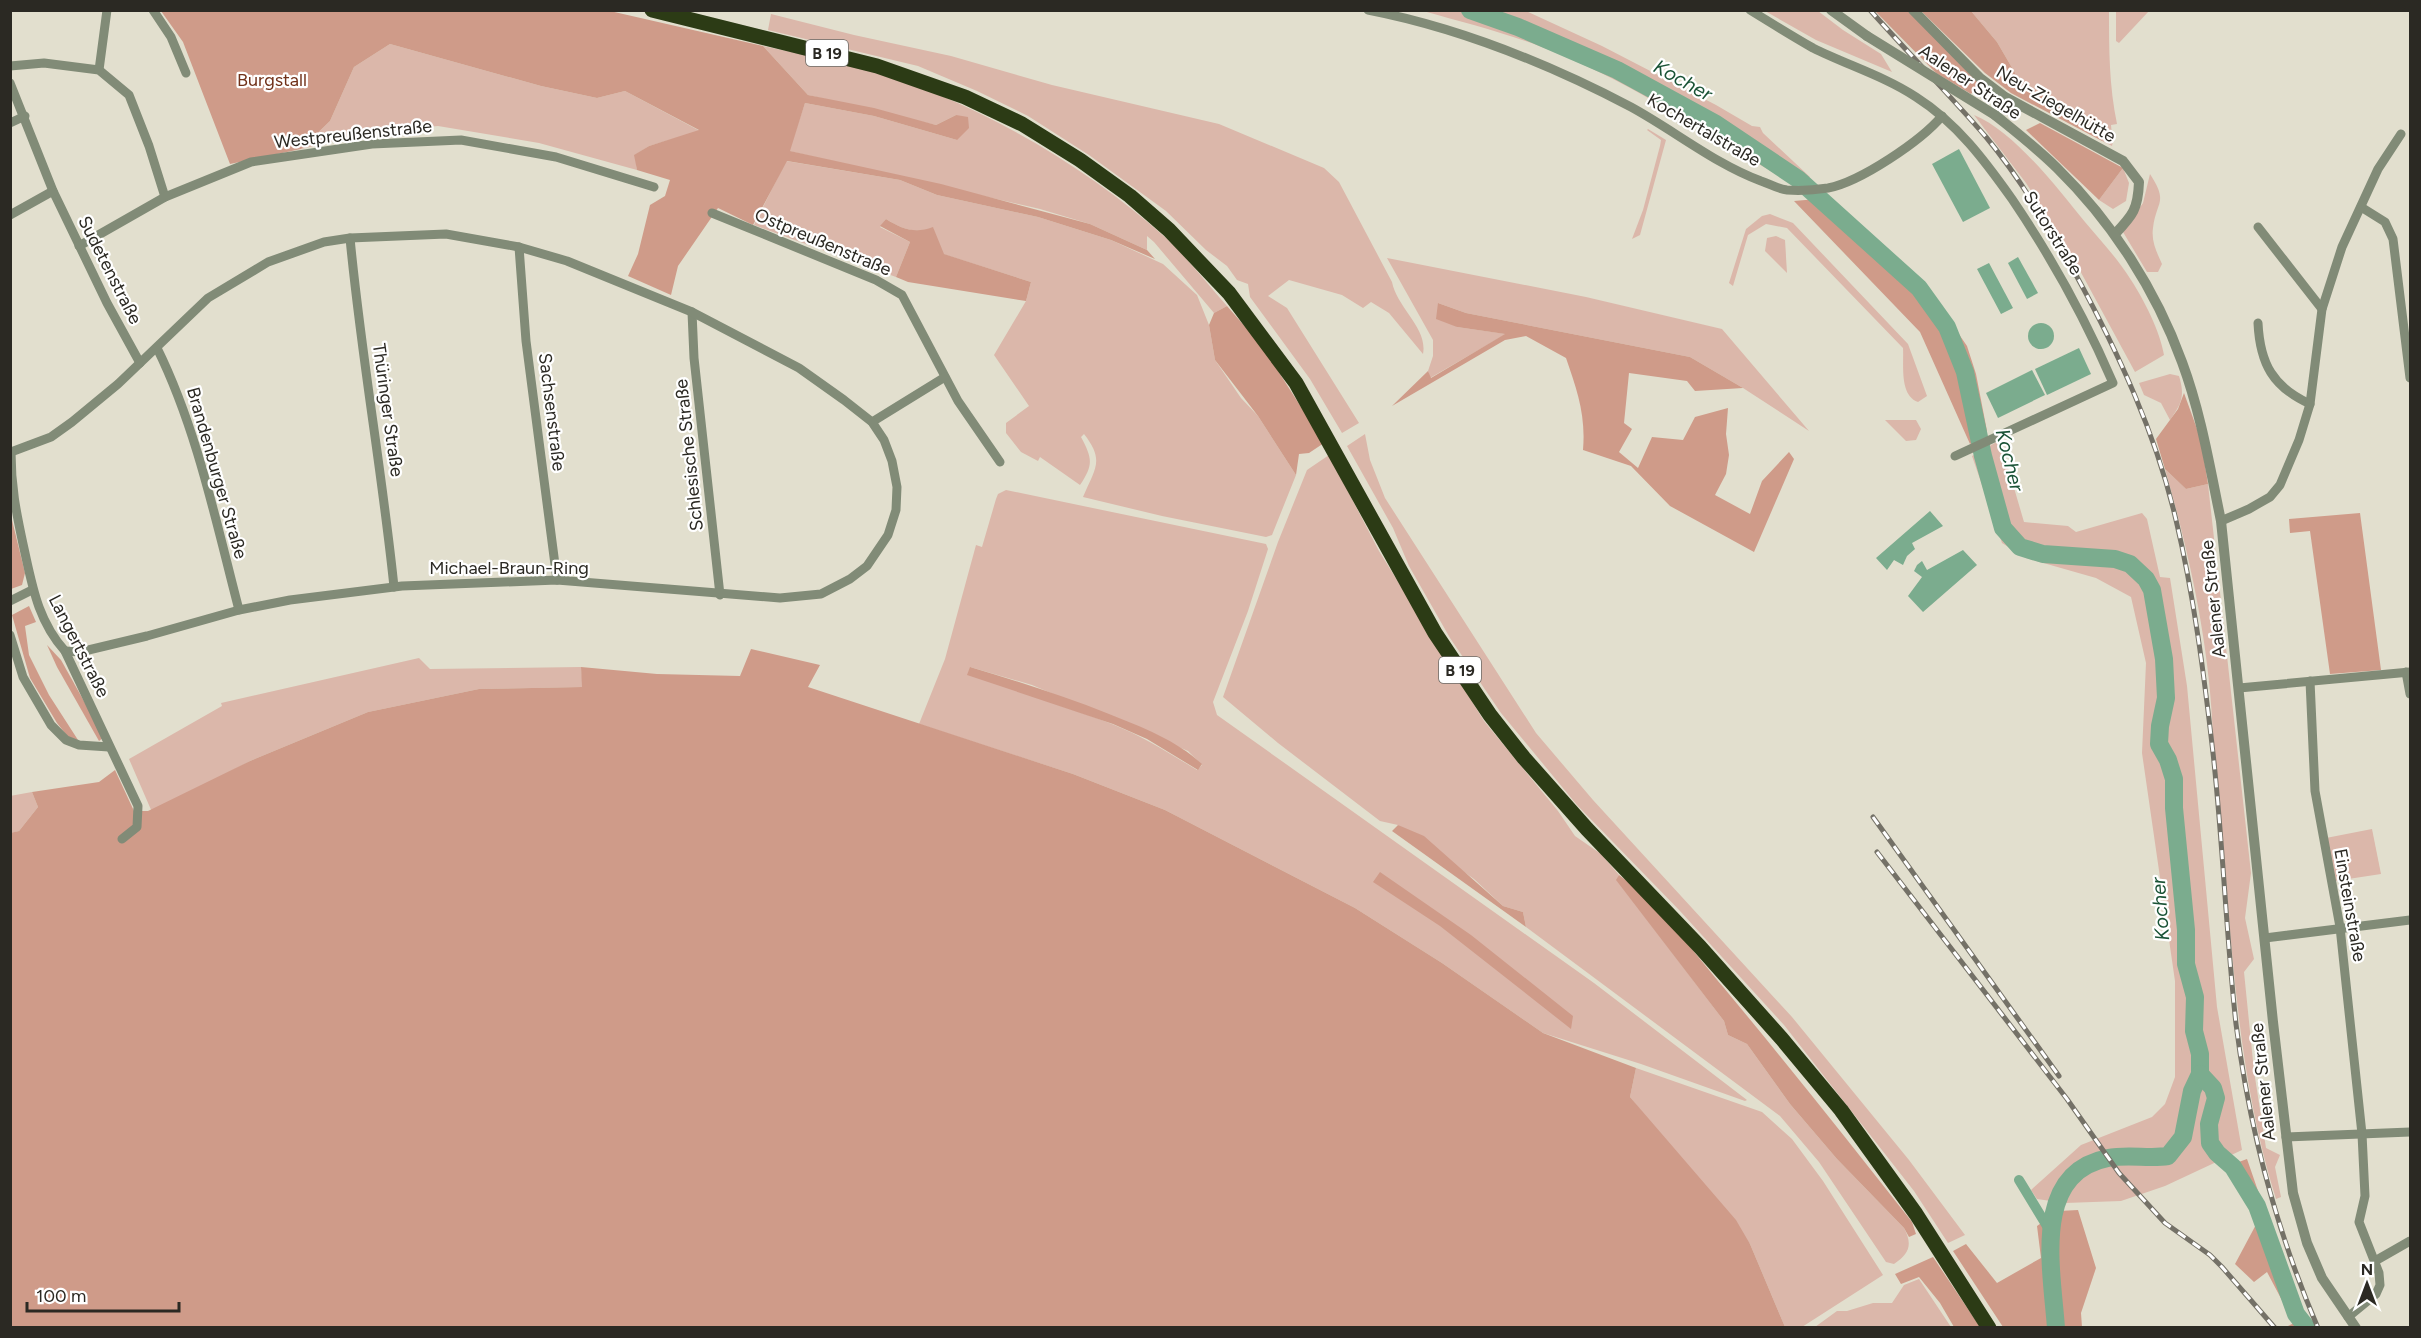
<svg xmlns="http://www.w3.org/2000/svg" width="2421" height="1338" viewBox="0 0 2421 1338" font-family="Figtree,sans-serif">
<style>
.green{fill:#dbb7aa;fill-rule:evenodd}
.forest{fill:#cf9b89}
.water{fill:#7bac8e}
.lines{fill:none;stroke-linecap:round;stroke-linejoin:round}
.stream{stroke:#7bac8e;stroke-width:3}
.canal{stroke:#7bac8e;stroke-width:10}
.river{stroke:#7bac8e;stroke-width:18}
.minor{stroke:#818b77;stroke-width:9}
.tertiary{stroke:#818b77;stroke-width:10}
.trunk{stroke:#2c3b15;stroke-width:15}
.rail-casing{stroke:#747167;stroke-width:5}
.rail{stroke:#fff;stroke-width:3;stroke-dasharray:9;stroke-linecap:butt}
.tertiary-bridge{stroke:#818b77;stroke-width:10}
.labels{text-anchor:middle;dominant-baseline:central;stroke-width:4.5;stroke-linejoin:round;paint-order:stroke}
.shield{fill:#fff;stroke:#6b6965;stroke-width:1.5}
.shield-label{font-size:16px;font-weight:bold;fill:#2b2923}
.park-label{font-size:18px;fill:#713119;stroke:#fff}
.street-label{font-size:18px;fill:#2b2923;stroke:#fff}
.water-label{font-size:20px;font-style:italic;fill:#1a5336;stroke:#fff}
</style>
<rect width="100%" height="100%" fill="#e2dfce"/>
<g class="green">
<path d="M1423,11H1526L1602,46L1716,105L1752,126L1760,127L1763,133L1810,177L1802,179L1776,174C1705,133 1635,85 1559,54C1515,35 1469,24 1423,11Z"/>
<polygon points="1765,11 1818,11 1843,30 1881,54 1892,72 1816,40"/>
<path d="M1971,11H2109C2109,49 2109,86 2117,124L2111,125L2112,136H2114L2112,146L2102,141L2100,133L2018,78L1997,42Z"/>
<polygon points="2116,11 2116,10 2149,11 2119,43 2116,41"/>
<path d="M771,14L854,35L951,56L1052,85L1219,124L1324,168L1339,182L1392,282C1397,308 1428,328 1423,354L1389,313L1371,302L1363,308L1342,295L1289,280L1268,296L1287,308L1359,423L1342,433L1310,379L1250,297L1248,284L1237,280L1227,266L1206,250L1166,211L1089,155L1028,116L977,91L918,66L768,30Z"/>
<polygon points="390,44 541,86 597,98 625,91 700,131 649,146 635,155 637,170 539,143 438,126 376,132 301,149 330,121 354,67"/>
<path d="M763,46C794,53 826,58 857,66C967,97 1082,162 1166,238C1188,258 1207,284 1227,306L1214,313L1154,242L1147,236V250L1090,224L1040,209L789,151L805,103L874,116L957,140L956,115L936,125L808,95Z"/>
<path d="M1974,115C2014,131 2058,189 2085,222C2101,241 2118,259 2131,280C2144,300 2160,331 2164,355L2135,372L2065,243L2026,183Z"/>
<polygon points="1648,129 1666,140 1640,235 1632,239 1643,210 1660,146 1661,140 1647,130"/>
<path d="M786,161L900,180L937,195L1038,217L1111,240L1163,264L1197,295L1209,325L1215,360L1241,398L1258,416L1296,475L1272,535L1266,537L1162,516L1083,497C1095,468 1105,461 1084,434L1081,437C1092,458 1094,464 1080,485L1040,457L1038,461L1021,452L1006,433V423L1029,406L994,355L1026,301L1031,282L943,254L933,228C915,234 902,229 886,219L880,227L910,242L896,277L754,225Z"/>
<polygon points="2123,168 2129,183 2126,201 2113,209 2099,200"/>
<path d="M2150,174C2169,203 2156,201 2153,228C2151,241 2157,253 2162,264L2158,272H2147L2123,232L2143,203Z"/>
<path d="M1770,214L1793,223L1908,344L1927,396L1918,402C1899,395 1904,365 1903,348L1787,228L1766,224L1748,235L1733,286L1729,283L1746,229L1762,216Z"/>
<polygon points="1776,236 1785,240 1787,273 1765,251 1767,238"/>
<polygon points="1387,258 1586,297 1722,329 1809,431 1743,388 1690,357 1466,313 1438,303 1457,327 1506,334 1430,378 1428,371 1433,356 1433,340"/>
<path d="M2170,374L2179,376C2185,396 2182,403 2170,420L2161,403L2144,395L2139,383Z"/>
<polygon points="1885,420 1916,420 1921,429 1916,440 1906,441"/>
<polygon points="1365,434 1370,460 1385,498 1536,733 1593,800 1792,1017 1909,1160 1965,1235 1948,1243 1914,1191 1784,1025 1680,911 1577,805 1501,713 1450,638 1409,566 1393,528 1347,446"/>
<polygon points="2000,440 2024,522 2068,526 2076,532 2142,513 2147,519 2160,577 2170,578 2187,686 2217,1007 2242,1150 2165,1186 2121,1201 2065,1203 2037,1199 2031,1190 2081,1145 2152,1117 2165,1104 2175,1077 2175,981 2142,753 2146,663 2131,597 2096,578 2026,558 2002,543 1972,456"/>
<path d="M1329,455L1379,551L1484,721L1558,811L1575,836L1601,854L1619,875L1617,880L1724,1021L1728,1035L1747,1044L1790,1104L1837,1159L1904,1228C1913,1245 1909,1254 1894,1264L1886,1262L1819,1162L1780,1116L1526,927L1523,912L1503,906L1474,879L1398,825L1380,821L1278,743L1223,697L1278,542L1307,470Z"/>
<path d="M2165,469L2186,489L2208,484L2251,873L2245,918L2254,959L2244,972L2254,1071L2266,1148L2280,1155L2275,1167L2281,1197L2276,1199C2229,1049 2231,891 2213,737C2210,647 2190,556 2165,469Z"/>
<path d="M1006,490L1266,544L1268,549L1248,611L1213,702L1217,715L1594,983L1747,1100L1745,1101L1641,1064L1543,1033L1442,963L1355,908L1165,810L1073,774L919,724L945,659L976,545L982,547L996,499L998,494ZM970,667L1032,685L1188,751L1202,765L1197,770C1169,753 1142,736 1112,724C1065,705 1011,693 970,667Z"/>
<polygon points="419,658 430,669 581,667 583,687 479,689 368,712 250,761 152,812 129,759 222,706 221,703"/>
<polygon points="32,792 38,807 19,831 11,833 10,796"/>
<polygon points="2372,829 2381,874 2335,881 2326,838"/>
<polygon points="1636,1068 1762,1112 1792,1139 1823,1181 1883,1275 1802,1327 1785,1327 1750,1244 1630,1097"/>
<polygon points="1919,1279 1951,1327 1815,1327 1837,1311 1847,1311 1873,1303 1892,1303 1904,1285"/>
</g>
<g class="forest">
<polygon points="161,11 610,11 763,46 808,95 874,108 936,125 956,115 968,117 969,128 957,140 874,116 805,103 790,151 941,184 1090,224 1147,250 1155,259 1111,240 1038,217 937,195 900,180 787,161 753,225 718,208 678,266 671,295 628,276 638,254 650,205 665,196 670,180 637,170 634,155 649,146 699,130 625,91 597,98 541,86 390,44 354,67 330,121 301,149 230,164 183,42"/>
<polygon points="1875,11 1908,11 1979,82 1971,94 1936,73"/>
<polygon points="1921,11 1971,11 1997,42 2018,78 2100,133 2102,141 2011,93 1985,73"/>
<polygon points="2040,123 2123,168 2099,200 2026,130"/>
<polygon points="1828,198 1928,289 1967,346 1976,374 1987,431 1970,444 1920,332 1794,201"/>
<path d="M886,219C902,229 915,234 933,227L944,254L1031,282L1026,301L908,282L896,277L910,242L880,226Z"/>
<path d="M1438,303L1466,313L1690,357L1743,388L1695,391L1687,381L1629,373L1624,423L1632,429L1619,452L1638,468L1652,437L1683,440L1695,417L1728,408L1726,434L1729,455L1726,474L1715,495L1750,514L1762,481L1789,452L1794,459L1754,552L1670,506L1631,466L1583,450C1586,415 1577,390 1566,358L1526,336L1505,340L1392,406L1428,371L1431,378L1505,334L1457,327L1436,319Z"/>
<polygon points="1227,306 1262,346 1324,443 1309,453 1299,454 1296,475 1258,416 1215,360 1209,325 1214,313"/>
<polygon points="2184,393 2201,440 2208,484 2186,489 2165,469 2156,439 2178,409"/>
<polygon points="2360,513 2381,670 2330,674 2310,531 2290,533 2289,519"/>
<polygon points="11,516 25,573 22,585 11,589"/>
<polygon points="29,606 36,622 25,626 29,655 49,695 78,740 69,738 57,723 30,678 12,615"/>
<polygon points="47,645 61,660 104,737 99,741 57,667"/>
<polygon points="751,649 820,665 808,687 1073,774 1165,810 1355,908 1442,963 1543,1033 1636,1068 1630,1097 1736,1220 1750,1244 1785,1327 11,1327 10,833 19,831 38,807 32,792 99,782 115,770 134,811 148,811 250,761 368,712 479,689 582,687 581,667 657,674 740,676"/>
<path d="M970,667C1017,681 1064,696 1109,714C1142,727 1176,740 1202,764L1198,770L1147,739L1113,724L967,675Z"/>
<polygon points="1398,825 1424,836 1503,906 1523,912 1526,927 1392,831"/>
<polygon points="1380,872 1471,935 1573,1016 1571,1029 1440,926 1373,882"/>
<path d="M1619,875C1657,903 1693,951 1724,988C1788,1065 1850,1143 1912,1222L1916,1234L1909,1237L1904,1228L1837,1159L1790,1104L1747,1044L1728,1035L1724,1021L1616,880Z"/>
<polygon points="2247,1159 2275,1240 2273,1243 2285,1280 2302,1313 2316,1327 2286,1327 2294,1323 2267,1272 2254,1282 2235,1264 2259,1219 2236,1163"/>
<polygon points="2078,1210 2096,1268 2081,1313 2082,1327 2003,1327 1953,1251 1966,1244 1997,1283 2041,1258 2037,1226 2059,1211"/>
<polygon points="1933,1257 1980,1327 1954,1327 1940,1303 1919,1277 1901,1284 1895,1274"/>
</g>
<g class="water">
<polygon points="1959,149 1990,208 1963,222 1932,164"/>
<polygon points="2018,257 2038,293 2027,299 2008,263"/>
<polygon points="1989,263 2013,308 2001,314 1977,269"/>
<circle cx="2041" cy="336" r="13"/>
<polygon points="2079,348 2091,374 2047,395 2035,369"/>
<polygon points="2032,370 2045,395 1998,418 1986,393"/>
<polygon points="1930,511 1943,526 1912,543 1915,549 1907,556 1903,565 1894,560 1887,570 1876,558"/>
<polygon points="1963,550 1977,565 1923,612 1908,596 1922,577 1914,571 1917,565 1922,561 1927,570"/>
</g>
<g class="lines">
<polyline class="stream" points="1980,460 1983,456"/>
<polyline class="canal" points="2019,1180 2050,1231"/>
<g class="river">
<path d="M1470,10L1518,27L1617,70L1716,124L1798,179L1919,288L1947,327L1965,372L1983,456L2003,528L2020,547L2043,554L2115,559L2130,564L2146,579L2152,590L2164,659L2166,698L2160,726L2159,744L2168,760L2174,779V808L2186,930V964L2195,997L2194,1031L2200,1054V1074L2192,1091L2183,1137L2168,1156C2149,1159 2128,1154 2108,1158C2031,1173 2052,1270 2056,1328"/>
<polyline points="2200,1074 2213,1088 2216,1098 2209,1124 2210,1143 2217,1153 2233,1167 2257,1206 2296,1314 2307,1328"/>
</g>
<g class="minor">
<polyline points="153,10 171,37 186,73"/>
<path d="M1368,10C1461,28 1547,63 1631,107C1675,131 1715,164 1761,181C1770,184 1778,189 1787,190C1800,191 1815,190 1828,188C1860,182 1921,141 1942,116"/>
<path d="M1750,10C1771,23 1792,36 1813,48C1847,65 1884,76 1916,97C1957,123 1985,161 2012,199C2052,258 2085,318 2113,383L1955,456"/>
<polyline points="10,66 44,63 99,70 129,95 149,146 165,197"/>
<polyline points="99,70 107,10"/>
<polyline points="10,83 53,191 107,303 140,363"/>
<polyline points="10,123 25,116"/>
<polyline points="2361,207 2385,222 2393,239 2410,378"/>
<polyline points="712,213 876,280 902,295 958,401 1000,462"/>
<polyline points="10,215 53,191"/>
<polyline points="2258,227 2322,309"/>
<path d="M350,238C361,355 382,470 394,587"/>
<polyline points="79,246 165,197 251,162 372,144 461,140 556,157 654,187"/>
<polyline points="519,247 526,341 557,580"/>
<polyline points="692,312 694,358 720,595"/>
<path d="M2258,323C2260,364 2273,387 2310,404"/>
<path d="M157,348C197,429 216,522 239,610"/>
<polyline points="872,422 945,377"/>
<polyline points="11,452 51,437 72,422 118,384 208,298 268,262 324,242 350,238 446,234 519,247 567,261 692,312 799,368 844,400 872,422 884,440 892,461 897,487 896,510 888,535 867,566 850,579 821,594 780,598 557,580 402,586 290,600 239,610 147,636 80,652 65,651"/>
<path d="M11,452C11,487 16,511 23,544C32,584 37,620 65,651L138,806L137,827L122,839"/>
<polyline points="2221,521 2249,509 2270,497 2280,485 2299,440 2310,404 2322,309 2342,247 2378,169 2401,134"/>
<polyline points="10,601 32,590"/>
<polyline points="10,635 23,677 51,725 66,740 79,745 109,747"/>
<polyline points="2406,672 2410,694"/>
<polyline points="2310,681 2315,791 2340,927 2362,1134 2365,1196 2359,1222 2379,1273 2380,1285 2376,1294 2348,1317"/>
<polyline points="2239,688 2410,672"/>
<polyline points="2265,938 2410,920"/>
<polyline points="2286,1137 2410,1132"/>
<polyline points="2375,1261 2410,1241"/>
</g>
<g class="tertiary">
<polyline points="1831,10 1867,36"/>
<path d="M1913,10L1980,78L2005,97L2123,161L2139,182C2138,209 2133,215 2115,234"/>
<path d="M1995,115C2016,132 2038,149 2057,168C2112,222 2156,290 2182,362C2201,413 2210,468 2221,521L2273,1022L2293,1193L2307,1243L2322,1278L2356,1328"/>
</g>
<polyline class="trunk" points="652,10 877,66 965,97 1022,124 1080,160 1130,196 1169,230 1229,293 1296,383 1435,633 1490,715 1524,758 1587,829 1700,947 1782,1039 1841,1110 1916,1214 1989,1328"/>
<g class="rail-casing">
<g id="rail">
<path d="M1870,10C1908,53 1949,94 1986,137C2021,179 2049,228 2076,275C2118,352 2156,434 2176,520C2194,596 2204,675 2213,753C2223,843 2226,934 2236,1024C2249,1127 2277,1232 2318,1328"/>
<polyline points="1873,817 2059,1076"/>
<polyline points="1877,852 2067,1099 2119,1173 2165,1223 2210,1255 2222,1267 2275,1328"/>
</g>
</g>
<use href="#rail" class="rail"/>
<polyline class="tertiary-bridge" points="1867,36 1995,115"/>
</g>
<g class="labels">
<g class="shield">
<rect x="806" y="40" width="42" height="26" rx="4.5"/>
<rect x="1439" y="657" width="42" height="26" rx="4.5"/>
</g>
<g class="shield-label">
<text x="827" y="53">B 19</text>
<text x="1460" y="670">B 19</text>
</g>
<g class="park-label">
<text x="272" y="80">Burgstall</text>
</g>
<g class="street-label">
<text transform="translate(1970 82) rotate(34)">Aalener Straße</text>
<text transform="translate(2056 104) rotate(30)">Neu-Ziegelhütte</text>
<text transform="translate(1704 130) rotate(30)">Kochertalstraße</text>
<text transform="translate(353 134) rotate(-6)">Westpreußenstraße</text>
<text transform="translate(2053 233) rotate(58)">Sutorstraße</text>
<text transform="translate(823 242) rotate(23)">Ostpreußenstraße</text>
<text transform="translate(110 270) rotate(63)">Sudetenstraße</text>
<text transform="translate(388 410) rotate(82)">Thüringer Straße</text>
<text transform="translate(552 412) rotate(83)">Sachsenstraße</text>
<text transform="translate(689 455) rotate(-96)">Schlesische Straße</text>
<text transform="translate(217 473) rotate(74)">Brandenburger Straße</text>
<text x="509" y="568">Michael-Braun-Ring</text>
<text transform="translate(2213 599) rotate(-96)">Aalener Straße</text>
<text transform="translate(79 646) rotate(63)">Langertstraße</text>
<text transform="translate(2350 905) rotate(80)">Einsteinstraße</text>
<text transform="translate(2263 1082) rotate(-96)">Aalener Straße</text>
</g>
<g class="water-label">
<text transform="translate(1683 80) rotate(29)">Kocher</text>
<text transform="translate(2010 460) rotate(76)">Kocher</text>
<text transform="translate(2160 909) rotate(-94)">Kocher</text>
</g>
</g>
<rect width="2421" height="1338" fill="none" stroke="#2b2923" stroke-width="24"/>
<g transform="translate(2367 1284)" stroke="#ffffff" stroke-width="4.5" paint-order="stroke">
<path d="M0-4.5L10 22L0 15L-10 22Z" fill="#2b2923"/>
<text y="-9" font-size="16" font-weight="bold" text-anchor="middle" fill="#2b2923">N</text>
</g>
<path d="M27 1302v9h152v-9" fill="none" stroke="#2b2923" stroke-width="3"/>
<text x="36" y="1302" font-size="18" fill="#2b2923" stroke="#ffffff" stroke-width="4.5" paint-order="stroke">100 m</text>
</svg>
